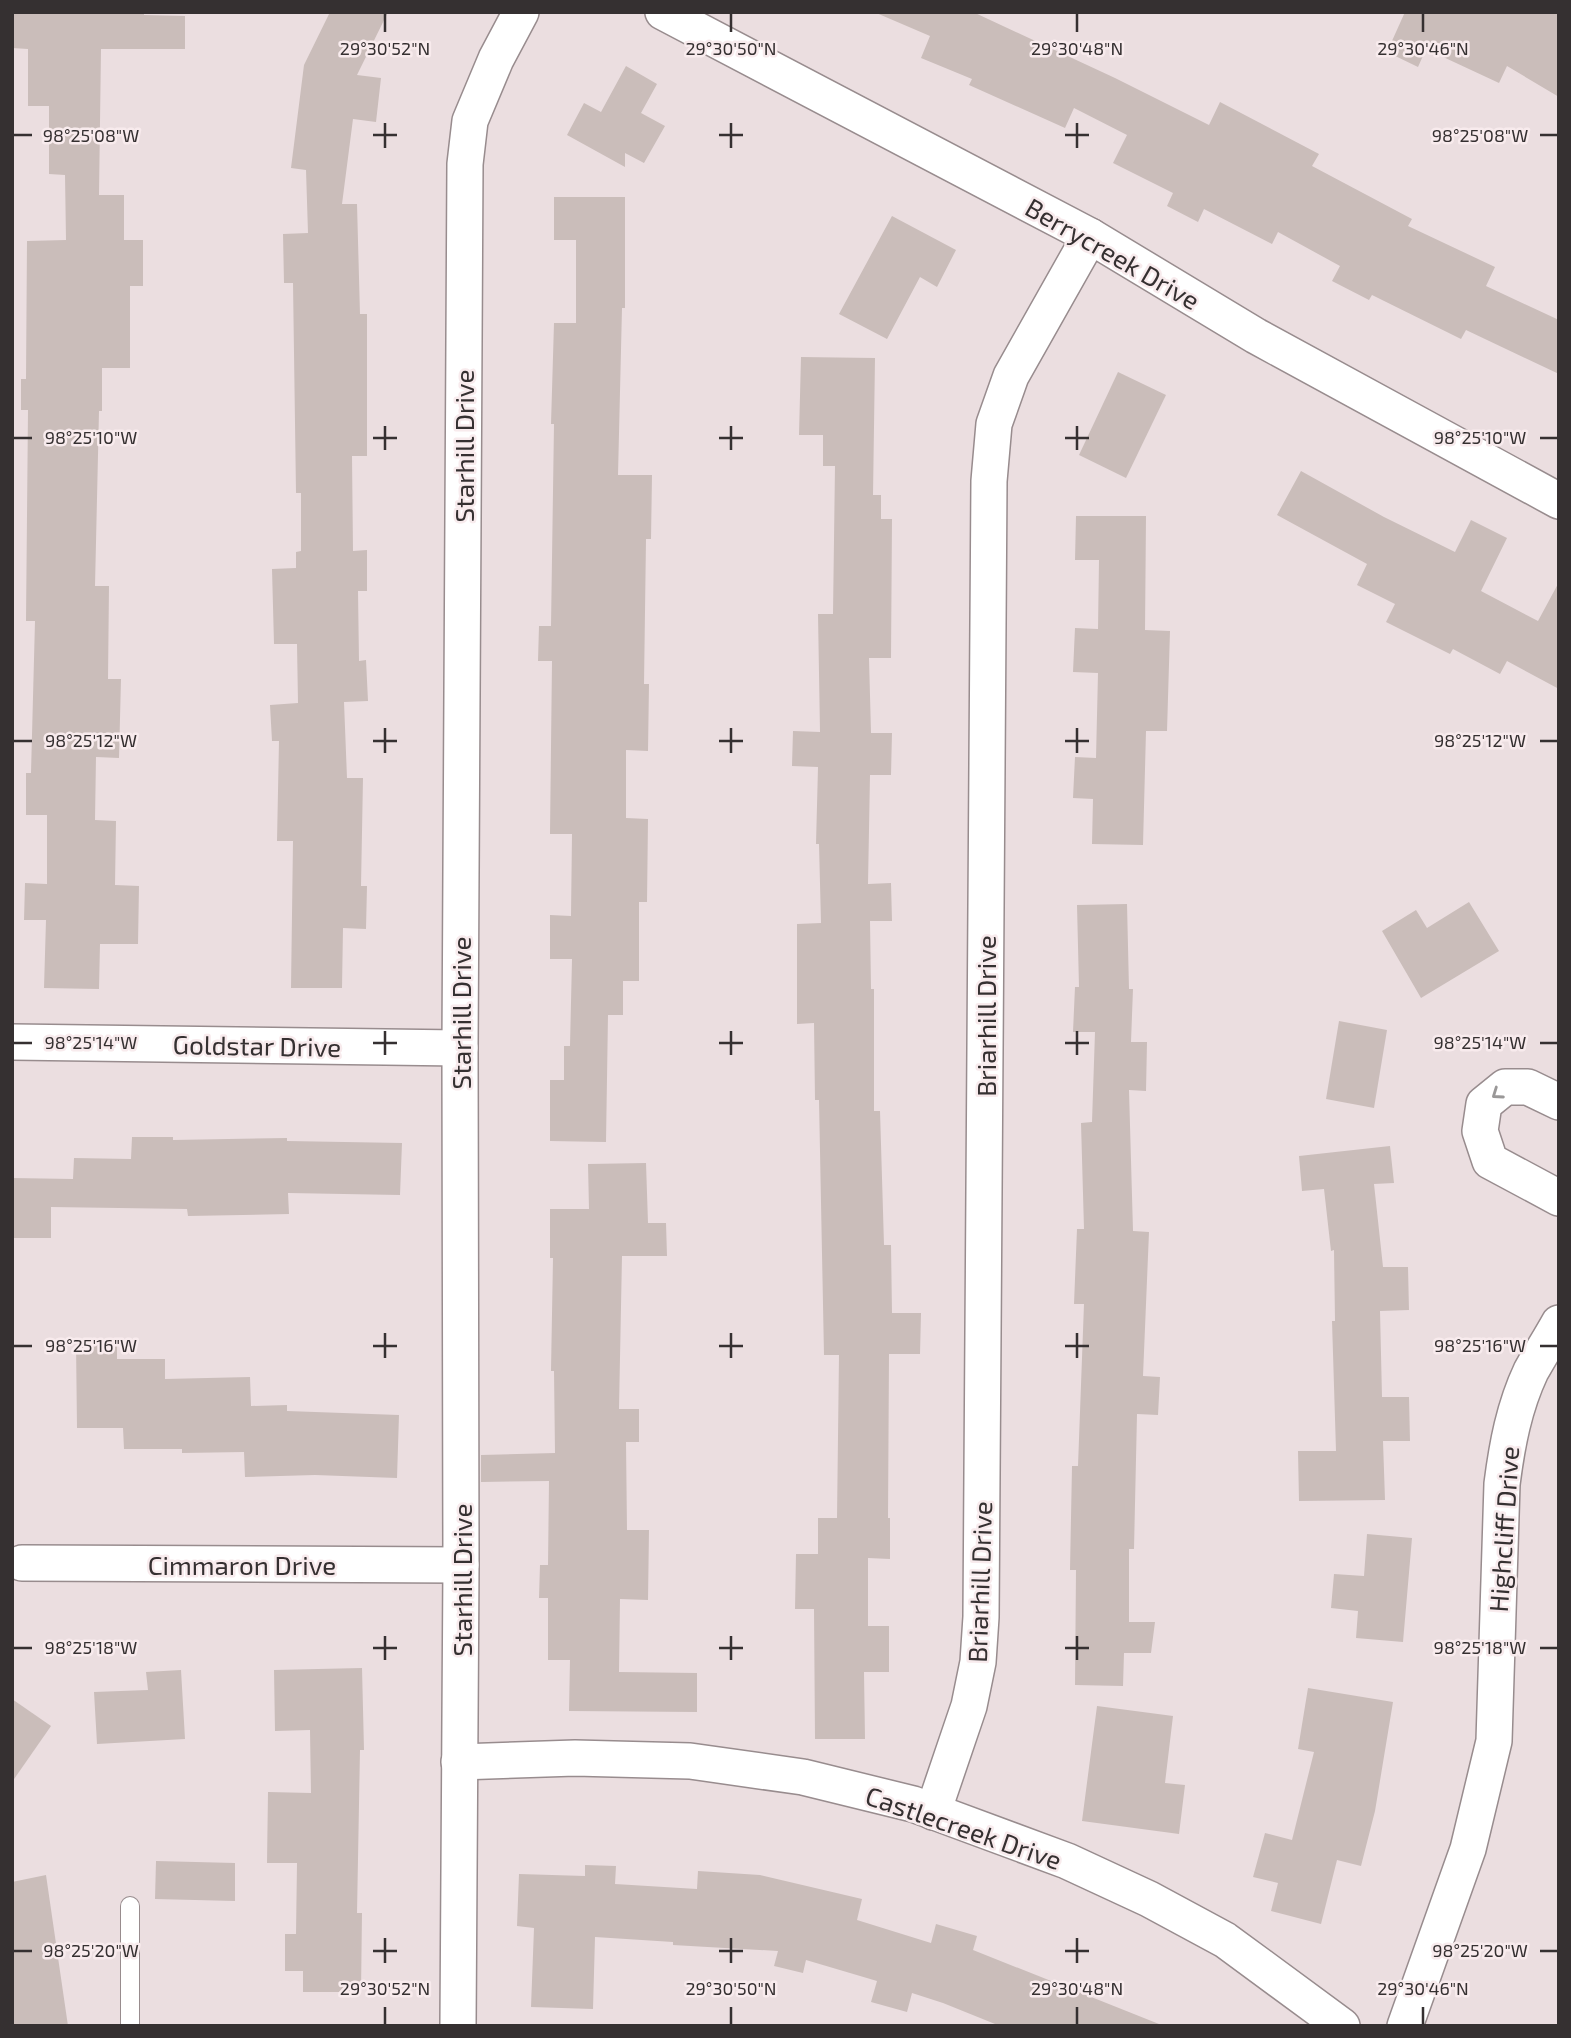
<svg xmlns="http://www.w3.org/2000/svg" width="1571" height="2038" viewBox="0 0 1571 2038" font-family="'Exo 2',sans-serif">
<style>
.building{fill:#cabdba}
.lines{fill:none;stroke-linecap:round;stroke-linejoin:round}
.service-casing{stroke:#988c8e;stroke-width:20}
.minor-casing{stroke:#988c8e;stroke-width:38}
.service{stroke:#fff;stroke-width:18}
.minor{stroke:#fff;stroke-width:35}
.oneway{stroke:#9a9898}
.ticks{fill:none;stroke:#353031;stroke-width:2.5}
.labels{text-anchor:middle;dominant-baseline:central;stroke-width:5;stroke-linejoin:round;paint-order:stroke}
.street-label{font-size:26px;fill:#353031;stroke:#f8ebed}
.ticks-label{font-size:18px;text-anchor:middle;fill:#353031;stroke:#f8ebed;stroke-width:5;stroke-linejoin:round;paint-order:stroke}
</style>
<rect width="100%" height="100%" fill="#ebdee0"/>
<g class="building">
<polygon points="12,12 144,12 144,15 185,16 185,49 101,49 99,195 124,195 124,240 143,240 143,286 130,286 130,368 102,368 102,411 99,411 95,586 109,586 108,679 121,679 119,758 96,757 95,820 116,821 115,885 139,886 138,944 100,944 99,989 44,988 46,920 24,920 25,883 47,884 47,815 26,815 26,773 31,773 35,621 26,621 28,410 21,410 21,379 26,379 27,241 66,240 65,175 49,174 49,106 28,106 28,49 12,48"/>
<polygon points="330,12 388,12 357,75 381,78 376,122 353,119 342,204 357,204 360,314 367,314 367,456 352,456 353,551 367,550 367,591 358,591 359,661 366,660 368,701 344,702 347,778 363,778 361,886 367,886 366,929 343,928 342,988 291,988 293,841 277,841 279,741 272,741 270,705 298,703 297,644 274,644 272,569 296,568 296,552 301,551 301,493 296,493 293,283 284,283 283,234 308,233 306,170 291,168 304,65"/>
<polygon points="874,12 973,12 1115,78 1209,125 1220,102 1319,154 1312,166 1412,219 1408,226 1495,267 1486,286 1559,320 1559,374 1466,330 1461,339 1372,295 1369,300 1332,281 1340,266 1278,232 1272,244 1204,209 1198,222 1167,206 1173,193 1113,163 1127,135 1074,108 1065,128 969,85 972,79 921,58 930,36"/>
<polygon points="1405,12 1559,12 1559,97 1507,66 1499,83 1426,49 1418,67 1387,52"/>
<polygon points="626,66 657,84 641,113 665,126 644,163 625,153 625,167 567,135 584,103 601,112"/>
<polygon points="554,197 625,197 625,308 622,308 618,475 652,475 651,539 646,539 644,684 649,684 648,751 626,750 626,818 648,819 647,902 639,902 639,981 623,981 623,1015 608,1015 606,1142 550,1141 550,1080 564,1080 564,1046 570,1046 572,959 550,959 550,915 571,916 572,834 550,834 552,661 538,661 539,626 551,626 554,424 551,424 554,323 576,323 576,240 554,240"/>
<polygon points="892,216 956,250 937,287 920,277 887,339 839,314"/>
<polygon points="801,357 875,358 873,495 881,495 881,519 892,519 891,658 869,658 871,733 892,733 891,775 870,775 868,884 891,883 892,921 870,921 871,989 874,989 874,1111 880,1111 884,1245 891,1245 892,1313 921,1313 920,1354 889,1354 888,1518 890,1518 890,1559 868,1558 868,1626 889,1626 889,1672 864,1672 865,1739 815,1739 814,1609 795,1609 796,1554 818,1554 818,1518 837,1518 839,1355 824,1355 819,1100 815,1100 814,1023 797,1024 797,924 821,923 819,844 816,844 818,767 792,766 793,731 820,732 818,614 833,614 835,466 823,466 823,435 799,435"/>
<polygon points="1118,372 1166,395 1126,478 1079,455"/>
<polygon points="1301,471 1384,517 1455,552 1471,520 1507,538 1481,591 1538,621 1559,582 1559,689 1507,661 1500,674 1453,649 1450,654 1386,622 1395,604 1357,585 1367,564 1277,515"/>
<polygon points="1076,516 1146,516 1145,630 1170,631 1167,731 1146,731 1143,845 1092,844 1093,799 1073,798 1075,757 1096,758 1098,673 1073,672 1075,628 1098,629 1099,560 1075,560"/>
<polygon points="1469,902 1499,951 1421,998 1382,931 1416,910 1427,928"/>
<polygon points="1127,904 1129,989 1133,989 1131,1042 1147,1042 1146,1091 1129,1090 1133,1231 1149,1232 1143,1376 1160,1377 1158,1415 1137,1414 1134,1549 1129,1549 1129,1622 1155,1622 1151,1653 1124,1653 1123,1686 1075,1685 1076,1570 1070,1570 1072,1466 1078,1466 1084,1304 1074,1304 1077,1229 1084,1229 1081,1123 1092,1122 1095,1032 1073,1032 1075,987 1079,987 1077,905"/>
<polygon points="1339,1021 1387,1030 1374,1108 1326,1099"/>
<polygon points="132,1137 173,1137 173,1140 287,1138 287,1141 402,1143 400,1195 288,1193 289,1214 188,1216 187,1209 51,1207 51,1238 12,1238 12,1178 73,1179 74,1158 131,1159"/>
<polygon points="1390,1146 1394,1183 1374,1184 1383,1267 1408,1267 1409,1310 1380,1311 1382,1397 1409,1397 1410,1441 1383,1441 1385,1500 1299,1501 1298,1451 1336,1451 1332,1321 1335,1321 1334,1250 1331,1251 1324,1189 1302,1191 1299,1156"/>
<polygon points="646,1163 648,1223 666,1223 667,1256 622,1256 619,1409 639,1409 639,1442 626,1442 627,1530 649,1530 648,1600 620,1599 619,1672 697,1673 697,1712 569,1711 570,1660 548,1660 548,1598 539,1598 540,1565 548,1565 549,1481 481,1482 481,1455 555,1453 554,1371 551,1371 553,1258 550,1258 550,1209 589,1209 588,1164"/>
<polygon points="76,1342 117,1342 117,1359 165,1359 165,1379 250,1377 251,1406 287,1405 287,1411 399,1415 397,1478 315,1475 245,1477 244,1452 182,1453 182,1449 124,1449 123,1428 77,1428"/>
<polygon points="1367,1534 1412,1538 1403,1642 1356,1638 1358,1611 1331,1608 1334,1574 1364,1576"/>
<polygon points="362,1668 364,1750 360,1750 357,1913 362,1913 361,1992 303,1992 303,1971 285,1971 285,1934 296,1934 297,1863 267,1863 268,1792 311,1793 310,1730 275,1731 274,1670"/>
<polygon points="181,1670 185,1739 97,1744 94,1692 148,1690 146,1672"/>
<polygon points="1308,1688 1393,1702 1375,1811 1361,1866 1337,1860 1321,1924 1271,1911 1278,1883 1253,1877 1265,1833 1292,1840 1314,1752 1298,1749"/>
<polygon points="12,1699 51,1726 12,1782"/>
<polygon points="1097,1706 1173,1716 1165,1783 1185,1785 1179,1834 1082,1821"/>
<polygon points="156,1861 235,1863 235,1901 155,1899"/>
<polygon points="585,1865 616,1866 615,1884 697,1889 698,1871 760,1875 862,1899 857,1920 931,1943 936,1924 977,1936 973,1950 1159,2024 1159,2026 1000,2026 943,2003 912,1993 907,2012 871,2002 877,1981 806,1960 803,1973 774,1966 778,1951 673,1945 673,1942 595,1937 593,2009 531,2007 534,1928 517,1926 519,1874 585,1876"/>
<polygon points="46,1875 68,2026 12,2026 12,1882"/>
</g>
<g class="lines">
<g class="service-casing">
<polyline id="service" points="130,1906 130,2026"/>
</g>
<g class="minor-casing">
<g id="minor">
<polyline points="663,12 1090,236 1256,336 1559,501"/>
<polyline points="12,1042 460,1048"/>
<polyline points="1559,1102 1528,1087 1505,1087 1484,1104 1480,1131 1490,1161 1559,1198"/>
<polyline points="22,1563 461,1565"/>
<polyline points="459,1762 575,1758 690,1761 803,1777 913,1804 1067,1861 1149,1899 1225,1940 1342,2026"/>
<polyline points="933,1812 969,1706 978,1662 981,1617 989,481 994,424 1011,376 1090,236"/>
<polyline points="458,2026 461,1565 460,1048 465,164 470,121 496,59 521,12"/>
<path d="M1405,2026L1468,1849L1494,1741L1502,1484C1507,1445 1514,1407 1531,1371C1540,1355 1550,1339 1559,1323"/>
</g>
</g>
<use href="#service" class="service"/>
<use href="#minor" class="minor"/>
</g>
<defs><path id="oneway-chevron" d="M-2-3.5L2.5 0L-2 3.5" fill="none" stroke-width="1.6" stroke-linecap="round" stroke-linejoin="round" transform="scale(1.75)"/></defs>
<use class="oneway" href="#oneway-chevron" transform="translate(1497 1094) rotate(145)"/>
<path class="ticks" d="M385,14V32M731,14V32M1077,14V32M1423,14V32M385,123V148M731,123V148M1077,123V148M14,135H32M373,135H397M719,135H743M1065,135H1089M1540,135H1557M385,426V450M731,426V450M1077,426V450M14,438H32M373,438H397M719,438H743M1065,438H1089M1540,438H1557M385,728V753M731,728V753M1077,728V753M14,741H32M373,741H397M719,741H743M1065,741H1089M1540,741H1557M385,1031V1055M731,1031V1055M1077,1031V1055M14,1043H32M373,1043H397M719,1043H743M1065,1043H1089M1540,1043H1557M385,1333V1358M731,1333V1358M1077,1333V1358M14,1346H32M373,1346H397M719,1346H743M1065,1346H1089M1540,1346H1557M385,1636V1660M731,1636V1660M1077,1636V1660M14,1648H32M373,1648H397M719,1648H743M1065,1648H1089M1540,1648H1557M385,1938V1963M731,1938V1963M1077,1938V1963M14,1951H32M373,1951H397M719,1951H743M1065,1951H1089M1540,1951H1557M385,2007V2024M731,2007V2024M1077,2007V2024M1423,2007V2024"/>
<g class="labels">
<g class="street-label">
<text transform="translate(1113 253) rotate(30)">Berrycreek Drive</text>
<text transform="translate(463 446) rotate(-90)">Starhill Drive</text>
<text transform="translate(460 1013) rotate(-90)">Starhill Drive</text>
<text transform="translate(985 1016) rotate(-90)">Briarhill Drive</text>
<text transform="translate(257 1045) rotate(1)">Goldstar Drive</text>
<text transform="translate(1503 1529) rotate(-86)">Highcliff Drive</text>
<text x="242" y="1564">Cimmaron Drive</text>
<text transform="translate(461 1580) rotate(-90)">Starhill Drive</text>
<text transform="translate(979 1582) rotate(-88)">Briarhill Drive</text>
<text transform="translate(964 1827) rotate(19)">Castlecreek Drive</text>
</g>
</g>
<g class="ticks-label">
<text x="385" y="55">29°30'52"N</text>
<text x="731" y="55">29°30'50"N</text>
<text x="1077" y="55">29°30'48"N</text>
<text x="1423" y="55">29°30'46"N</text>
<text x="1480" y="142">98°25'08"W</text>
<text x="91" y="142">98°25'08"W</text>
<text x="1480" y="444">98°25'10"W</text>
<text x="91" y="444">98°25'10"W</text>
<text x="1480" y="747">98°25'12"W</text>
<text x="91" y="747">98°25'12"W</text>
<text x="1480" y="1049">98°25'14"W</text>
<text x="91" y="1049">98°25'14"W</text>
<text x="1480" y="1352">98°25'16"W</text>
<text x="91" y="1352">98°25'16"W</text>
<text x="1480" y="1654">98°25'18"W</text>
<text x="91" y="1654">98°25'18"W</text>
<text x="91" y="1957">98°25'20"W</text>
<text x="1480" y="1957">98°25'20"W</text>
<text x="385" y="1995">29°30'52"N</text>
<text x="731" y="1995">29°30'50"N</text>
<text x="1077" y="1995">29°30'48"N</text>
<text x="1423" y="1995">29°30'46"N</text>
</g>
<rect width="1571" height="2038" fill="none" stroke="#353031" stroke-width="28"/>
</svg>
